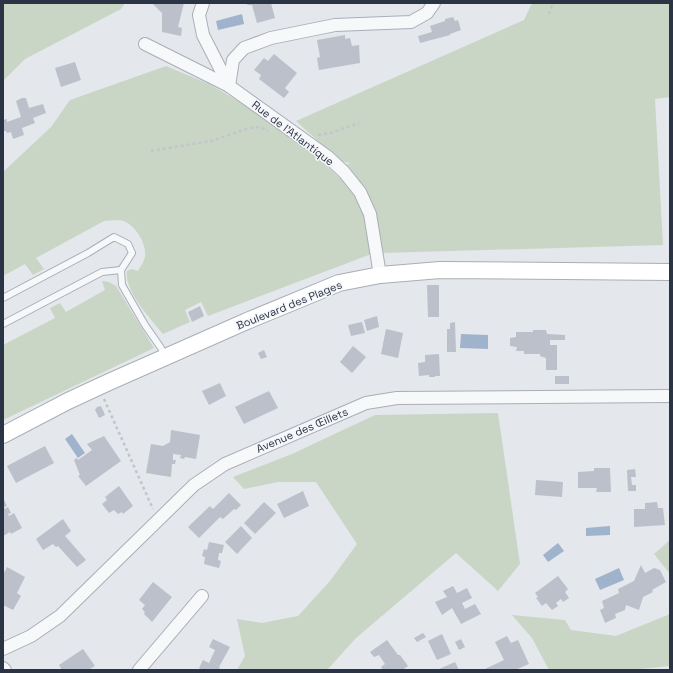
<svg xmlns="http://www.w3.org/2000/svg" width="673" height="673" viewBox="0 0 673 673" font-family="'Space Grotesk',sans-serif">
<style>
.green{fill:#c9d6c5}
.water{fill:#9fb4cc}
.building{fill:#bbc0ca}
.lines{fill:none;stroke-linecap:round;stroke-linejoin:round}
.service-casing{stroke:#a9aeb7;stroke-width:8}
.minor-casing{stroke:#a9aeb7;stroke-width:14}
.secondary-casing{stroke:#a9aeb7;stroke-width:18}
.path{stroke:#c2c5cb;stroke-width:2.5;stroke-dasharray:3 3;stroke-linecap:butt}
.service{stroke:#f7f8fa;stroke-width:6}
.minor{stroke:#f7f8fa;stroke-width:12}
.secondary{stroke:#fff;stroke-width:16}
.labels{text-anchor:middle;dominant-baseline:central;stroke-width:3;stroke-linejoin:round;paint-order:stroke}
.street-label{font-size:11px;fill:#2b3445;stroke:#f4f6f9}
</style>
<rect width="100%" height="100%" fill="#e4e7ec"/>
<g class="green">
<polygon points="3,3 125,3 121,9 25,59 3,81"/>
<polygon points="532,3 670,3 670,97 655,99 663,245 381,253 376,210 364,189 344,165 351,163 341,162 296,121 524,20"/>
<path d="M166,66L209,84L252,109L305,146L343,181L356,195L367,219L374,253L208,316L201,302L185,310L190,322L163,334C151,319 124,291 127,271L132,269L138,271C140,267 144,262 145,257C147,245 137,228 126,222C120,219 111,221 104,221L36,258L44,269L33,275L25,264L3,276V172L51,127L70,100Z"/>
<polygon points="102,281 109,282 116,286 154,348 3,420 3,345 55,318 50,308 60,303 66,312 105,290"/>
<polygon points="498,413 520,564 498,591 456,553 356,638 327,670 237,670 245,656 237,619 262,623 298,616 330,581 357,544 316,482 278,482 244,489 233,477 292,454 375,415"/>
<polygon points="670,540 670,574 654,554"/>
<polygon points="670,614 670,666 630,670 549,670 532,638 512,615 565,620 571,630 616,636"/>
</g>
<g class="water">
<polygon points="242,14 244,24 218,30 216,21"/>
<polygon points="461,334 488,335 488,349 460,348"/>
<polygon points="72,434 85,453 78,458 65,439"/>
<polygon points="610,526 610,535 586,536 586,528"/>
<polygon points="558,543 564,551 548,562 543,555"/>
<polygon points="619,568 624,580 600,590 595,579"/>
</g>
<g class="building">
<polygon points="152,3 184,3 178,27 182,28 181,36 162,32 162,13"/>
<polygon points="245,3 271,3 275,18 257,23 252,5 248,5"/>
<polygon points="453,17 455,21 458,20 461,30 450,34 450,35 420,43 418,36 432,32 430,26 445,21 445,19"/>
<polygon points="345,35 345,39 350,38 352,46 359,45 360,63 319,70 317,58 320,57 317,40"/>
<polygon points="274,54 297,73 285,88 289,92 284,98 259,79 261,75 254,70 264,58 268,61"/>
<polygon points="75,62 81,80 61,87 55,68"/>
<polygon points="22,98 26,98 29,108 43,104 46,113 33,118 35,123 22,128 24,135 13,139 11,132 7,133 6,131 3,131 3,120 7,119 7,122 21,117 16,101"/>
<polygon points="427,285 439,285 439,317 428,317"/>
<polygon points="200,306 204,316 192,322 188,312"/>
<polygon points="377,316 379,327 367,331 364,320"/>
<polygon points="362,322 365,333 351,336 348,325"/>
<polygon points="455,322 456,352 447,352 447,329 450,329 450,323"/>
<polygon points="386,329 403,333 398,358 381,354"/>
<polygon points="533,330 546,330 547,334 565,335 565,340 550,340 550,345 557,345 557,370 546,370 546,358 540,356 540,354 524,354 524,351 516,351 517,347 510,346 510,338 516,337 516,332 533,332"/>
<polygon points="353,346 366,357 352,373 340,362"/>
<polygon points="264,350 267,357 261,359 258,353"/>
<polygon points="439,354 440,376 435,376 435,377 429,377 429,375 419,376 418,363 425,362 425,355"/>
<rect x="555" y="376" width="14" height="8"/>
<polygon points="220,383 226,396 209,405 202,391"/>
<polygon points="269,391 278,408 244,424 235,407"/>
<polygon points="101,406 105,415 99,418 95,410 97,407"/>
<polygon points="171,430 200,435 196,459 185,457 184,459 180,458 181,455 173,454 173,460 176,460 175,464 172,464 171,477 146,473 151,444 163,446 170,442"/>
<polygon points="104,436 121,461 86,486 78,476 80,475 74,460 77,458 78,460 92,450 87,444"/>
<polygon points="45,446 54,463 16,483 7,466"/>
<polygon points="594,468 610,468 611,492 596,492 597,488 578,488 578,472 594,471"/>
<polygon points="635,469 636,477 631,477 632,485 636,485 636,491 628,491 627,470"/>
<polygon points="536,480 563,482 562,497 535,495"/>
<polygon points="119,486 133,506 123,514 122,512 118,514 114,510 109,513 102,504 107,500 105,497"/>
<polygon points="303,491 309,506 284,518 277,504"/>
<polygon points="229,493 241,505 236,510 234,509 223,519 220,517 199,538 188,527 210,506 213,509"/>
<polygon points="3,498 7,506 4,507 5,509 8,507 11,513 8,514 9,516 14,513 22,528 11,534 10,532 3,536"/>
<polygon points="264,502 276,513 255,534 244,523"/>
<polygon points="657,502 658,508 663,508 665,525 634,527 634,509 645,509 645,503"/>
<polygon points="63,519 71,531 65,536 86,560 77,567 58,546 56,547 53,544 43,550 36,539"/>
<polygon points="241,526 252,538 237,554 225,542"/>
<polygon points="209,542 224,545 222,553 219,553 218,560 221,561 219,568 204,564 205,557 202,556 204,549 207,550"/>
<polygon points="641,565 645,573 654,568 660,570 666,582 652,590 653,592 643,597 639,610 626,605 625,610 615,614 616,618 605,623 600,610 604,608 602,601 619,593 618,589 634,581"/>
<polygon points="7,567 25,577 17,593 21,596 13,610 3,605 3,575"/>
<polygon points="558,576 568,589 565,592 569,598 563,602 561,599 556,603 558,606 552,610 546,603 542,606 536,598 538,597 535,593"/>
<polygon points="153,582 172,597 152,622 144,614 145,612 142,609 145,605 139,600"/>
<polygon points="453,586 457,593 467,588 472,598 462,603 465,609 475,604 481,614 461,624 452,608 442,615 435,602 447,597 443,591"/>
<polygon points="423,633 426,637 417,642 414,638"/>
<polygon points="442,634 451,654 437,660 428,641"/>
<polygon points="507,636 511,643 518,640 529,664 515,670 486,670 485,669 504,660 495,642"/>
<polygon points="213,639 230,647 219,667 220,668 219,670 202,670 199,668 203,660 209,663 215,650 209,647"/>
<polygon points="461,639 465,647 459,650 455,642"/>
<polygon points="387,640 398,655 400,655 408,666 402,670 383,670 381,667 385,664 379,655 374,657 370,652"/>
<polygon points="83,649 95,666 88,670 62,670 59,665"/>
<polygon points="455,662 459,670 437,670"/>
</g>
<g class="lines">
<g class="service-casing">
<g id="service">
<polyline points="3,298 88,253 114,237 128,244 132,253 121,270 122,285 145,325 161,348 165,356"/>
<polyline points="3,324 102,272 121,270"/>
</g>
</g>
<g class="minor-casing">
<g id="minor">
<polyline points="203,3 199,15 203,35 229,86"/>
<polyline points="145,44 229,86 328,157 344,172 360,192 370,214 380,275"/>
<polyline points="229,86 233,60 244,48 271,38 335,25 411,22 427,13 434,3"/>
<polyline points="3,649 31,636 60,616 194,485 225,464 366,403 397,398 670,396"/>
<polyline points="3,668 5,670"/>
<polyline points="139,670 202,596"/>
</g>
</g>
<g class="secondary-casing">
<polyline id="secondary" points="3,435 68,401 109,382 247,321 339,283 380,275 440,270 670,272"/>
</g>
<g class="path">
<polyline points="549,14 553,3"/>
<polyline points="318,135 330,133 359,123"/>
<polyline points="151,151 211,141 250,128 260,127 268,131"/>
<polyline points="104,399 153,509"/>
</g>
<use href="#service" class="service"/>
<use href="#minor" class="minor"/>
<use href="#secondary" class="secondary"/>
</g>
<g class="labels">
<g class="street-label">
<text transform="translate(293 133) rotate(37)">Rue de l'Atlantique</text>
<text transform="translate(289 305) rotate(-22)">Boulevard des Plages</text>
<text transform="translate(302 430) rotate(-23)">Avenue des Œillets</text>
</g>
</g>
<rect width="673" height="673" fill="none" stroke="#2b3445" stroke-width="8"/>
</svg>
